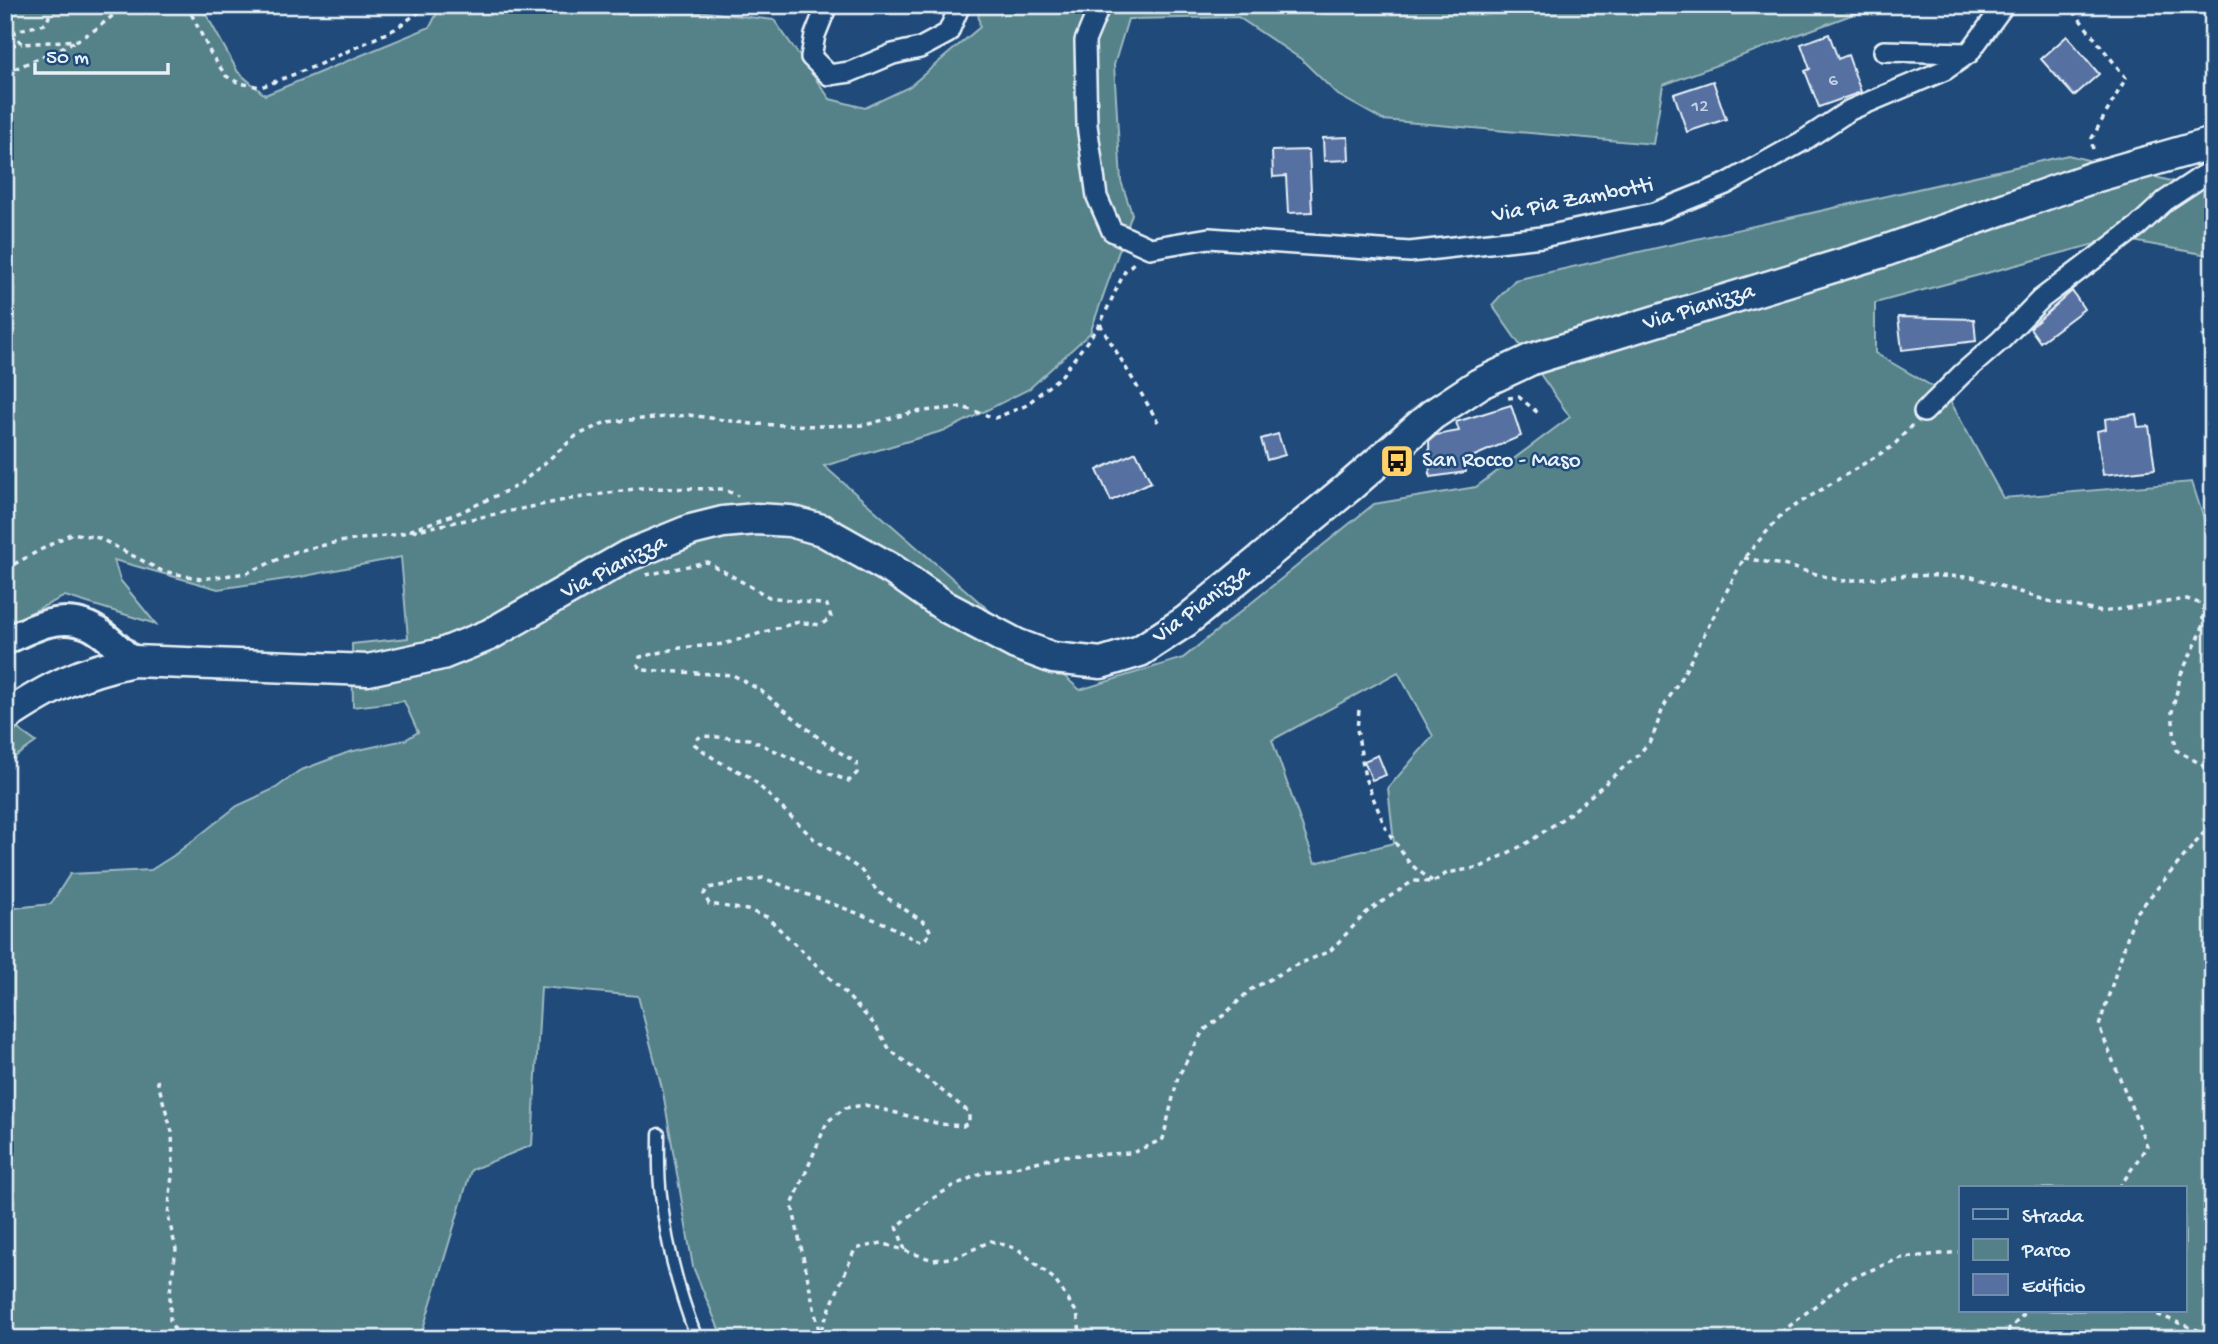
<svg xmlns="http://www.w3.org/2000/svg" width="2218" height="1344" viewBox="0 0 2218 1344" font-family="'Gochi Hand',sans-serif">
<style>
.green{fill:#548189;stroke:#9eb9c0;stroke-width:2;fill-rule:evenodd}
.building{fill:#5770a1;stroke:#e8f1f8;stroke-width:2}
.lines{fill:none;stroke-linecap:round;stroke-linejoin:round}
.lane-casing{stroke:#e8f1f8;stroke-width:15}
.street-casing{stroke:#e8f1f8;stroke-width:24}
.secondary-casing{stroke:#e8f1f8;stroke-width:32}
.primary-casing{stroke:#e8f1f8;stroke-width:35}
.path{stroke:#e8f1f8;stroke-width:3.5;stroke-dasharray:5 5;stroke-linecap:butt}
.lane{stroke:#1f4a7a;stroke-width:10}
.street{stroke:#1f4a7a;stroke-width:19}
.secondary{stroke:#1f4a7a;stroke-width:26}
.primary{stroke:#1f4a7a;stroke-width:30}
.labels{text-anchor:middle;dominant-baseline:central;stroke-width:5;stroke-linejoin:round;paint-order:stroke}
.number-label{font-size:19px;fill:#c4d1e2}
.street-label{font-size:23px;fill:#e8f1f8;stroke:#1f4a7a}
.poi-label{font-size:23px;fill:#e8f1f8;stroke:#1f4a7a;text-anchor:start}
</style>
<rect width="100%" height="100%" fill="#1f4a7a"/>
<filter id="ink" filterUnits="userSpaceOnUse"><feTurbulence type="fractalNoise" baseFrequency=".0143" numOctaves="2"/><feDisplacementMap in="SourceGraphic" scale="14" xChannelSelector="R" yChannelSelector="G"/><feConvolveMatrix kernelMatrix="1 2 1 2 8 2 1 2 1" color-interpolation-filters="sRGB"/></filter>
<g filter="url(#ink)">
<g class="green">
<path d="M5,5H201L238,72L265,95L430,27L441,5H616L618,14L706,12L774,20L830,99L865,108L909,87L980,27L977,5H1878L1663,85L1653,144L1383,120L1338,95L1301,59L1238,17L1128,19L1114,65L1121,181L1132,214L1090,333L1029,389L949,429L824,466L1080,690L1183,658L1374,504L1476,487L1570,417L1492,305L1515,280L2068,155L2183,184L2213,182V256L2117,238L1875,303V353L1947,395L2003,498L2192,482L2213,547V1339H723L693,1267L663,1092L638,996L541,987L532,1145L471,1170L420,1339H5V909L51,904L70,874L151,870L173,856L237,806L276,788L299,771L349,752L405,740L418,732L404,701L353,707L352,644L408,638L401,557L300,577L218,589L114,560L120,580L156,624L65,596L5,625ZM1398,672L1433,736L1388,788L1394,843L1315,863L1272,740ZM1961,1188H2185V1311H1961Z"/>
<polygon points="2202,336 2213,336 2213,371"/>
<polygon points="5,720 36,742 5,764"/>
</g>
<g class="building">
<polygon points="1829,34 1838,59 1848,55 1861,92 1819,107 1805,71 1810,69 1801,44"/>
<polygon points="2067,36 2099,74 2074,96 2041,59"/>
<polygon points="1713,81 1726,119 1687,132 1674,94"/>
<polygon points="1348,137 1349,160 1324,161 1323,138"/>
<polygon points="1309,150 1312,212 1288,213 1286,176 1273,177 1272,151"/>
<polygon points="2072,291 2084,309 2040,342 2030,328"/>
<polygon points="1898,317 1974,319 1976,341 1902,350"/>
<polygon points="1511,405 1521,436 1465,460 1466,472 1430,477 1429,441 1436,435 1459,431 1456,422"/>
<polygon points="2136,414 2138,427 2149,426 2155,469 2103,475 2097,431 2106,429 2105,419"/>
<polygon points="1278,434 1285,455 1267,460 1261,439"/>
<polygon points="1136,452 1151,482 1111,501 1097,470"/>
<polygon points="1378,755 1386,775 1372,780 1364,761"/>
</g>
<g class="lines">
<g class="lane-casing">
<path id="lane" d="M659,1134C659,1154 658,1175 661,1195C666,1244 679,1293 697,1339"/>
</g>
<g class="street-casing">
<g id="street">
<polyline points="827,5 815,35 811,57 829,75 850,72 893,54 920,48 948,33 960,5"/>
<polyline points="1100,5 1085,41 1087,125 1097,197 1112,231 1150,248 1209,238 1410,252 1542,237 1654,213 1726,184 1803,141 1850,110 1945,70 1969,53 2004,5"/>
<polyline points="1884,51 1969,53"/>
<polyline points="1924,412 1962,374 2001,340 2041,299 2138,226 2165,201 2213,169"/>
</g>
</g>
<g class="secondary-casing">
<path id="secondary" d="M5,641C32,628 60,613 89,626C105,633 120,650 133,661"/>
</g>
<g class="primary-casing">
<path id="primary" d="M5,717C50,687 80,672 133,661L368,670L442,654L489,635L627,556L691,530L723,522L756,519L790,521L822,530L893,570L946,607L1016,644L1053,658L1101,663L1140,651L1186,621L1349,487L1432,415L1479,384L1532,359L1879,253L2094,177L2213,143"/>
</g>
<g class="path">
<polyline points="47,5 49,17 45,24 15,31 15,35 22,44 78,40 96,29 126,5"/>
<polyline points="187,5 211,54 226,76 239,83 261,87 318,65 395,29 419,12 422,5"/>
<polyline points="2066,5 2070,7 2126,78 2092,138 2093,153"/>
<polyline points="11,45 22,44"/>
<polyline points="5,71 10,71 74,42"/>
<polyline points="1100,324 1158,422"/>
<polyline points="1508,398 1519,397 1538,413"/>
<polyline points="412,531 565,500 640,488 723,489 738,496"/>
<polyline points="1744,558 1783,565 1842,581 1908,575 1972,577 2048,601 2102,612 2187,599 2204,605 2202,631 2181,674 2172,712 2176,750 2213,771"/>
<polyline points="5,569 72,533 99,538 162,571 201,579 247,573 297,551 338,542 400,534 461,512 519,485 576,436 606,422 689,415 752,424 819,426 865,425 914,412 962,407 995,418 1025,406 1062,375 1100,324 1125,271 1136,261"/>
<polyline points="646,575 707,562 769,597 827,605 831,617 821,625 798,622 724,644 680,648 640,657 638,665 642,670 733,675 760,690 825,743 857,763 857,773 849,781 811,767 749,739 702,736 697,739 694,744 716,760 750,777 814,839 860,869 878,892 927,924 931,933 923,941 913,939 886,924 763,878 708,888 704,894 709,904 747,910 767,917 841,989 875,1025 890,1050 969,1112 969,1122 963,1126 940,1124 865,1105 845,1108 827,1122 792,1205 819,1331"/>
<polyline points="1359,710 1357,729 1365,778 1386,829 1410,864 1432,881"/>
<polyline points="157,1080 172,1132 173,1165 168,1216 176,1249 170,1292 170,1322 181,1339"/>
<polyline points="2119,1188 2147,1146 2099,1026 2134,916 2213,822"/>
<polyline points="905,1250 897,1227 927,1202 953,1186 984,1172 1021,1166 1059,1156 1132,1153 1163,1139 1178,1077 1203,1031 1224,1015 1250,990 1294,966 1330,951 1367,912 1413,881 1433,882 1447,873 1481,867 1529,842 1572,812 1638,755 1652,739 1663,708 1685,671 1744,558 1783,513 1893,446 1913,424"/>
<polyline points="2148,1311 2213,1336"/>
<polyline points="817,1339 855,1249 882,1243 933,1260 957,1257 991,1241 1018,1249 1054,1279 1077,1313 1081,1339"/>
<polyline points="1773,1339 1849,1279 1901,1258 1961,1252"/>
<polyline points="2000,1339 2027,1311"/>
</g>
<use href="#lane" class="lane"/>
<use href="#street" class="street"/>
<use href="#secondary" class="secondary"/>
<use href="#primary" class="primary"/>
</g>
</g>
<defs>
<g id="bus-square" transform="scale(1.75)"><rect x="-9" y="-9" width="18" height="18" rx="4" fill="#ffd166" stroke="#1f4a7a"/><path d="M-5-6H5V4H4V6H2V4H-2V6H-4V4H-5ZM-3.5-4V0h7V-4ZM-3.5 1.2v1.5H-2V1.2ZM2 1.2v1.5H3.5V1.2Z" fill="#111"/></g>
</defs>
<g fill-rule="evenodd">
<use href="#bus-square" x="1397" y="461"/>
</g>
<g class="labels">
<g class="number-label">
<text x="1833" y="81">6</text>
<text x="1700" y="107">12</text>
</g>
<g class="street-label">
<text transform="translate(1573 201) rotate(-11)">Via Pia Zambotti</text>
<text transform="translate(1699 308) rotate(-17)">Via Pianizza</text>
<text transform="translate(614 568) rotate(-27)">Via Pianizza</text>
<text transform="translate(1202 605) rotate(-37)">Via Pianizza</text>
</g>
<g class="poi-label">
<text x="1422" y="461">San Rocco - Maso</text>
</g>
</g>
<rect width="2218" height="1344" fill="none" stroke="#1f4a7a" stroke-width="28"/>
<rect x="14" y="14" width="2190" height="1316" fill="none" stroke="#e8f1f8" stroke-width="2.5" filter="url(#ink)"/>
<rect x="1959" y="1186" width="228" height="126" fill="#1f4a7a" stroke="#6f8dac" stroke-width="2"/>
<rect x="1973" y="1209" width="35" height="10" fill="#1f4a7a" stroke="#6f8dac" stroke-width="2"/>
<text x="2022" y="1222" font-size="21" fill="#e8f1f8">Strada</text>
<rect x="1973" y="1239" width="35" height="21" fill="#548189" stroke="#6f8dac" stroke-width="2"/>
<text x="2022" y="1256" font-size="21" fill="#e8f1f8">Parco</text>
<rect x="1973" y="1274" width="35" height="21" fill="#5770a1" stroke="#6f8dac" stroke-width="2"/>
<text x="2022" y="1292" font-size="21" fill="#e8f1f8">Edificio</text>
<path d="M35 63v10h133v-10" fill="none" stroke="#e8f1f8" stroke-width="3.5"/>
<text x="46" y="63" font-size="21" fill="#e8f1f8" stroke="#1f4a7a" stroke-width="5" paint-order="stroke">50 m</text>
</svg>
